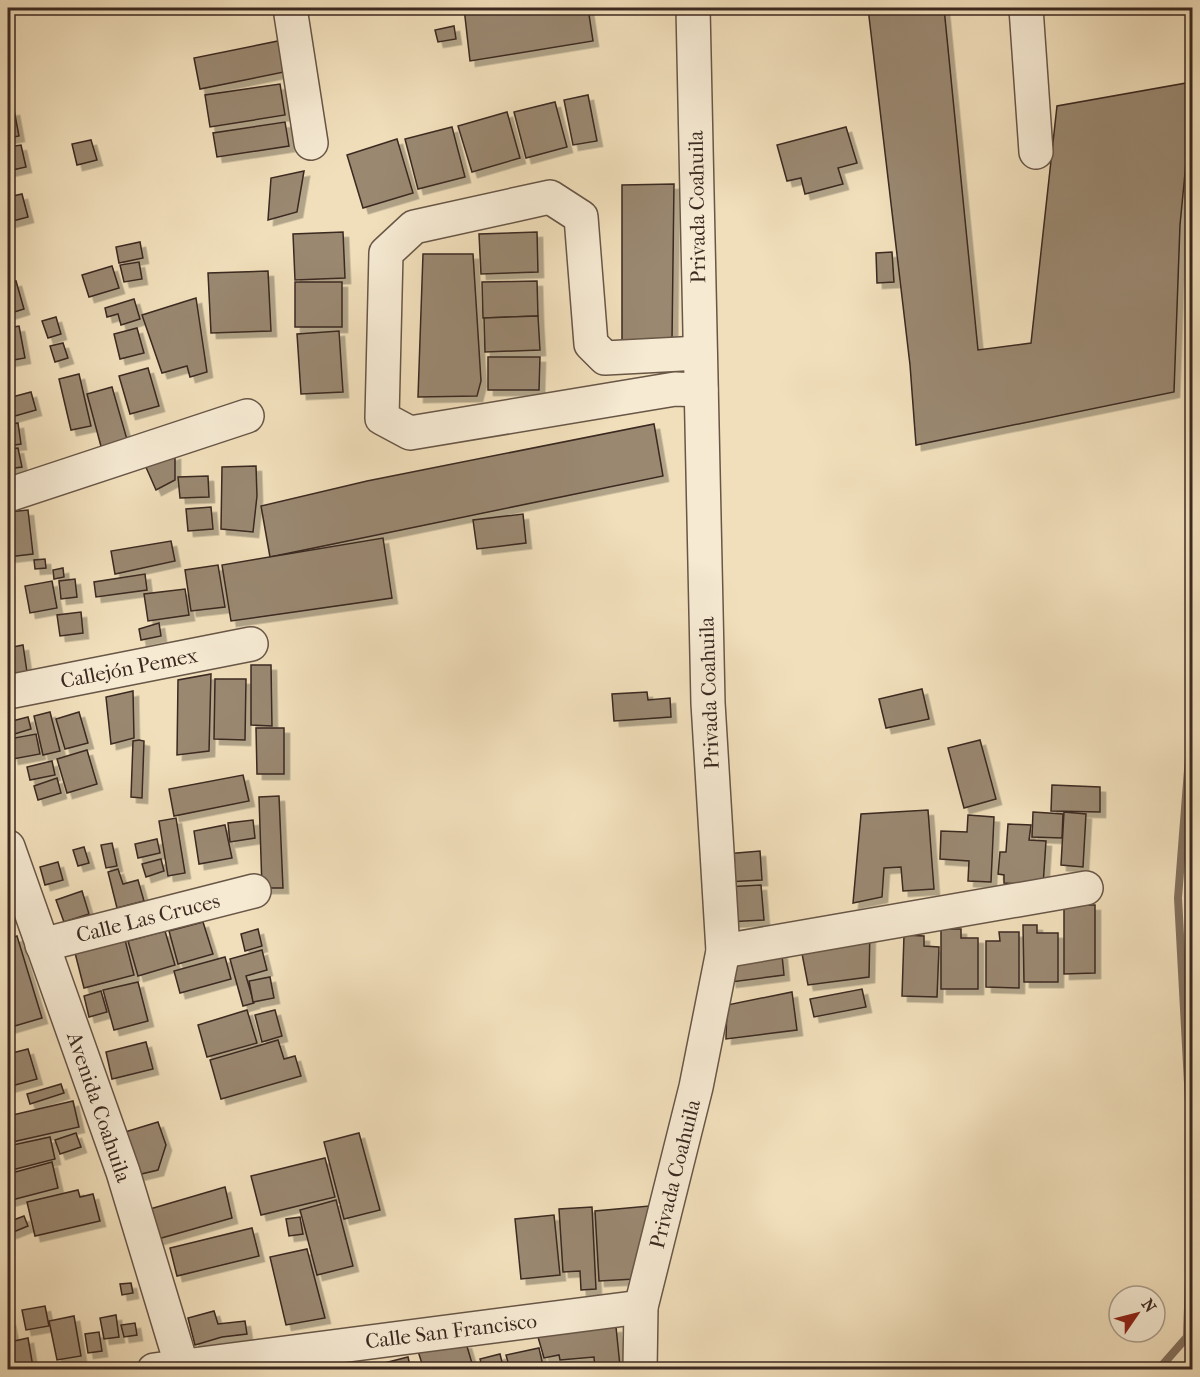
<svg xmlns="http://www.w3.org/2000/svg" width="1200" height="1377" viewBox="0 0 1200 1377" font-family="'IM FELL French Canon',serif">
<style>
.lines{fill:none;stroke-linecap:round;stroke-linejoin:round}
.stream{stroke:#83715d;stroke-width:8}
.building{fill:#9a8871;stroke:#3b2920;stroke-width:1.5;filter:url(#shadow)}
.minor-casing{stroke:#685647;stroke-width:36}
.minor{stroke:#f6ead3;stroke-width:33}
.labels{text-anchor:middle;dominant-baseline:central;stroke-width:4.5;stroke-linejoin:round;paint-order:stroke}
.street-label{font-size:21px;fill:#3b2920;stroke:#f6ead3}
</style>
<defs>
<filter id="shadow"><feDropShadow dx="5.5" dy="5.5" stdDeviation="0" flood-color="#0004"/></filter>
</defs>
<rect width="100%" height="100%" fill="#f1dfbb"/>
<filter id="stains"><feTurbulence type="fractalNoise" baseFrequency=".00333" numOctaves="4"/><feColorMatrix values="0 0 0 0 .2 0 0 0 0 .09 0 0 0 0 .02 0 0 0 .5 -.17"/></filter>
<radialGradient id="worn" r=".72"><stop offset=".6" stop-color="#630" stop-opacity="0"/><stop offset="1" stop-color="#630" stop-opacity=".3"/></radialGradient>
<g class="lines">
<g class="stream">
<polyline points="1192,719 1178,898 1192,1157"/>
<polyline points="1158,1370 1187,1337 1192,1189"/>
</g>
</g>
<g class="building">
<polygon points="464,8 588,8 593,41 470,61"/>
<polygon points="868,8 944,8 978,350 1031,343 1057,106 1192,82 1192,101 1180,225 1174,392 916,445 910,365"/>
<polygon points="454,26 456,39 438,42 435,30"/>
<polygon points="278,41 284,72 200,89 194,58"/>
<polygon points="280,84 285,115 210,127 205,95"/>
<polygon points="588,95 597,141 573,145 564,100"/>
<polygon points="555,102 567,147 526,158 514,112"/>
<polygon points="14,110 19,136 8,138 8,111"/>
<polygon points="507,112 520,158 472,172 458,126"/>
<polygon points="285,122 289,146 217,157 213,133"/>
<polygon points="452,127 465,177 418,189 405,139"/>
<polygon points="846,127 857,163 838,168 843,184 805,194 801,178 787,181 777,145"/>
<polygon points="397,139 413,193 363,208 347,155"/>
<polygon points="91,140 97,160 77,165 72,144"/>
<polygon points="21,145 26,167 8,171 8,147"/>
<polygon points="304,171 297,212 268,220 271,178"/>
<polygon points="674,184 672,341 622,340 622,185"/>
<polygon points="22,194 28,217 9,222 8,197"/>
<polygon points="343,232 345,278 295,280 293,234"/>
<polygon points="537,232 538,272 481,274 479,234"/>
<polygon points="140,242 143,258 119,263 116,247"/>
<polygon points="892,252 894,282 877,283 876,253"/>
<polygon points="423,254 473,254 481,381 477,396 418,397"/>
<polygon points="139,262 142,279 124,282 120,265"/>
<polygon points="112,266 119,288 89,297 82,275"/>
<polygon points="268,271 271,331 211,333 208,273"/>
<polygon points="16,281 24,309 8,314 8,283"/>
<polygon points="537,281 538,316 483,318 482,282"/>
<rect x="295" y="282" width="47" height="45"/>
<polygon points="196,298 207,372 190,377 187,366 162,373 142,315"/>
<polygon points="134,299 140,319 121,325 118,314 107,317 105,308"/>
<polygon points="538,316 540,350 485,352 484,318"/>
<polygon points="56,317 61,334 48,338 42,321"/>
<polygon points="19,326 25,358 8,361 8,328"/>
<polygon points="137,328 144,353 120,359 114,334"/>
<polygon points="339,331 343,392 301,394 297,334"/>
<polygon points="63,343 68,358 55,362 50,346"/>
<polygon points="488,357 540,357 539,390 488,390"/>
<polygon points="148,368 159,406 130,414 119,376"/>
<polygon points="79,374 91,426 71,430 59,379"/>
<polygon points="112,387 128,443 102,450 87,394"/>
<polygon points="31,392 36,410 8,418 8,398"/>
<polygon points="18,423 21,444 8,446 8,425"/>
<polygon points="654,424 663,476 270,557 261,506 367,481"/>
<polygon points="18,448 22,467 8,469 8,449"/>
<polygon points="175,454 175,480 156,490 145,465"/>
<polygon points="256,466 257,496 253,532 221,529 222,467"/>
<polygon points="208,476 209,497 180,498 178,477"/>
<polygon points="211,507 213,529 188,531 186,509"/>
<polygon points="28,510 33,554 8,557 8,512"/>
<polygon points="523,514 526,543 477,549 473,520"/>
<polygon points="383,538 392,598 231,621 222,565"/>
<polygon points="171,541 175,561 115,574 111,551"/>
<polygon points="45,559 46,568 35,569 34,560"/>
<polygon points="218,565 225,607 191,611 185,570"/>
<polygon points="63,568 64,577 54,579 53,570"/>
<polygon points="145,574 147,590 96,597 94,582"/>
<polygon points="75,579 77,597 61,599 59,581"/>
<polygon points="52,581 57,608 30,613 25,586"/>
<polygon points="185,589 189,615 148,621 144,594"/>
<polygon points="81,612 83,633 60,636 57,615"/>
<polygon points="159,623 161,636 141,640 139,629"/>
<polygon points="23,645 28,679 8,683 8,648"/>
<polygon points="251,665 271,665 272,726 251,725"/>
<polygon points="211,674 209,751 177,755 178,680"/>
<polygon points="215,679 246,679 245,740 214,739"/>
<polygon points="922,689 929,719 886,728 879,699"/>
<polygon points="133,691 134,738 111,744 106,697"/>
<polygon points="647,692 648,700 670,698 671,717 614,721 612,694"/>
<polygon points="50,712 60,751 43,755 34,716"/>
<polygon points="79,712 88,743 65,749 56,719"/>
<polygon points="28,717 31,729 8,736 8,722"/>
<polygon points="256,728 284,728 284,774 257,774"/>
<polygon points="36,734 40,754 13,759 9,739"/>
<polygon points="139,740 144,741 142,798 131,797 133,741"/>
<polygon points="980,740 996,799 964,808 948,748"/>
<polygon points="87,750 97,784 67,793 57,759"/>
<polygon points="52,761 55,775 30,780 27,767"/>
<polygon points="243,775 249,801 174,816 169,789"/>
<polygon points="57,778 61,793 38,800 34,786"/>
<polygon points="1052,785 1100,787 1100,812 1051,811"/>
<polygon points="279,796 283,888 262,888 259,797"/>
<polygon points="928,810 934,889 903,891 901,867 884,868 882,897 853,903 861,814"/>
<polygon points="1033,812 1063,814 1062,838 1032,837"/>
<polygon points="1064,812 1086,814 1083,867 1061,865"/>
<polygon points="968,815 994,817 991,882 968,881 969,861 940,859 941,831 967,832"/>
<polygon points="176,818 185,873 168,876 159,821"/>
<polygon points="253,820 255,838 230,842 228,823"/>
<polygon points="1008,824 1031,825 1029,840 1046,841 1043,886 1004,883 1004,875 998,874 1000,852 1006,852"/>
<polygon points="225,825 232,858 199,864 194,831"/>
<polygon points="157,839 160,853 138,858 135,844"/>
<polygon points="112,843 117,866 106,868 101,845"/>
<polygon points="84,847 89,863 78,866 73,850"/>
<polygon points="760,851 762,880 727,882 725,854"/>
<polygon points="161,859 164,871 146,877 142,864"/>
<polygon points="58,862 63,880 45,885 40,867"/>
<polygon points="118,869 123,884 138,880 144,901 117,908 108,872"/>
<polygon points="761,885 764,920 727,922 725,887"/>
<polygon points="82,891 89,914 64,922 56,900"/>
<polygon points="1064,905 1095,905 1095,973 1064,974"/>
<polygon points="203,922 213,954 178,964 169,931"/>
<polygon points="1023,925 1037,925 1037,933 1058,933 1058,982 1024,982"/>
<polygon points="258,929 262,946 245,951 241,934"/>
<polygon points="941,929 961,929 961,938 978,938 978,989 941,989"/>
<polygon points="870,930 869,977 808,985 800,943"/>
<polygon points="165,931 175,965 138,976 128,941"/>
<polygon points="999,932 1019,932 1019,988 986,987 986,941 1000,941"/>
<polygon points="904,935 924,936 924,946 939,947 937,997 902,996"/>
<polygon points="17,936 42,1018 8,1028 8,939"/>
<polygon points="124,936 134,975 84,988 74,949"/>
<polygon points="781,945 784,975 731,982 726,952"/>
<polygon points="262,950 267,970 246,976 254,1003 243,1006 230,959"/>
<polygon points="225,957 231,979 180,993 174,971"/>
<polygon points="270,977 274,998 253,1002 249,981"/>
<polygon points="138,982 148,1021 114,1030 103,990"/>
<polygon points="862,989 866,1007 814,1017 810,999"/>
<polygon points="101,991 107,1012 89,1017 84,996"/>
<polygon points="792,992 797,1030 726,1039 727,1005"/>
<polygon points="247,1010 257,1043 207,1057 198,1025"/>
<polygon points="275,1010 282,1036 262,1042 255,1015"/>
<polygon points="278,1040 284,1059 295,1056 301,1076 221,1099 210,1060"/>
<polygon points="146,1042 153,1069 112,1079 106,1052"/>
<polygon points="28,1049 37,1079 8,1087 8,1054"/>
<polygon points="61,1084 64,1093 30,1104 27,1094"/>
<polygon points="73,1101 79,1127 8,1143 8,1116"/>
<polygon points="158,1122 166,1145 158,1170 137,1175 125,1132"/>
<polygon points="76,1133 81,1147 60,1154 55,1140"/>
<polygon points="359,1133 380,1210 344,1219 324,1142"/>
<polygon points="50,1137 55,1159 8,1171 8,1146"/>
<polygon points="325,1158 335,1197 261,1215 251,1176"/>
<polygon points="52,1162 58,1188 8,1201 8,1174"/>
<polygon points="225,1187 232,1218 158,1239 150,1209"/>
<polygon points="78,1190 80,1197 93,1194 100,1221 35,1236 27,1202"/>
<polygon points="336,1200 353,1266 317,1275 300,1210"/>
<polygon points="649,1206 635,1279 599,1281 595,1211"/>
<polygon points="592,1207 596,1289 581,1290 580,1271 563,1272 559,1209"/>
<polygon points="554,1215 560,1275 521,1279 515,1219"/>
<polygon points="24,1216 28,1226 11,1233 8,1222"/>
<polygon points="300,1217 303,1234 289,1236 286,1219"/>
<polygon points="252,1228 259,1256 177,1276 170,1248"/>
<polygon points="307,1249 325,1318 286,1325 270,1257"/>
<polygon points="131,1283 133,1293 122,1295 120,1284"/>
<polygon points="45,1306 49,1326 26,1330 22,1310"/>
<polygon points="214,1311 218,1324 245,1321 247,1334 222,1337 195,1345 188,1318"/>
<polygon points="116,1315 119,1337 104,1339 100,1318"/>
<polygon points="74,1316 81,1356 57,1360 49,1321"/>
<polygon points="10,1320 14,1341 28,1338 33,1367 8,1370 8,1321"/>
<polygon points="135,1323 137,1335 124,1337 121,1325"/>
<polygon points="616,1327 620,1366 595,1369 594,1357 560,1360 559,1355 544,1358 538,1337 557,1333"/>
<polygon points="99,1332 102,1351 88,1353 85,1334"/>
<polygon points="466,1343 474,1370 424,1370 418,1351"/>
<polygon points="539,1348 544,1370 510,1370 506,1355"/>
<polygon points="500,1354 504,1370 483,1370 480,1359"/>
<polygon points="408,1357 411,1370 385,1370 384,1363"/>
</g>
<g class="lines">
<g class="minor-casing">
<g id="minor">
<polyline points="290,8 311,143"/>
<polyline points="1026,8 1036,152"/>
<polyline points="700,353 605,358 591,344 581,217 550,197 414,227 386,253 382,418 410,433 675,389 701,390"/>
<polyline points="8,495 247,416"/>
<polyline points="8,692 251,644"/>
<polyline points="8,847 123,1172 183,1370"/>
<polyline points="42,945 254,891"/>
<polyline points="723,951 1086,888"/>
<polyline points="154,1370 641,1307"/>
<polyline points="640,1370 641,1307 696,1087 723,951 708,703 693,8"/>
</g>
</g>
<use href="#minor" class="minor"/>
</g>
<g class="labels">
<g class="street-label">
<text transform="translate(697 207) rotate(-91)">Privada Coahuila</text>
<text transform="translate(129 668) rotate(-11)">Callejón Pemex</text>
<text transform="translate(709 693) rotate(-92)">Privada Coahuila</text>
<text transform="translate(148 918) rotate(-14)">Calle Las Cruces</text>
<text transform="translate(99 1107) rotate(71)">Avenida Coahuila</text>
<text transform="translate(675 1174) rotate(-76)">Privada Coahuila</text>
<text transform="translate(451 1331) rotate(-7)">Calle San Francisco</text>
</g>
</g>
<rect width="1200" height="1377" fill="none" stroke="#f1dfbb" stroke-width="30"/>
<rect x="9" y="9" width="1182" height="1359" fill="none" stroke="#3b2920" stroke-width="3"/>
<rect x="15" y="15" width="1170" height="1347" fill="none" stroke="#3b2920" stroke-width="1.5"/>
<g transform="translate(1137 1314) rotate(55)"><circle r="28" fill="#f6ead3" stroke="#ab9d8b" stroke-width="1.5"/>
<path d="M0-4.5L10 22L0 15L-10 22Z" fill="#8f2418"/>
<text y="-9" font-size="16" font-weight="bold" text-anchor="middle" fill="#3b2920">N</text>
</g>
<rect width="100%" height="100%" filter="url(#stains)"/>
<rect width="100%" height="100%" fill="url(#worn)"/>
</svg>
